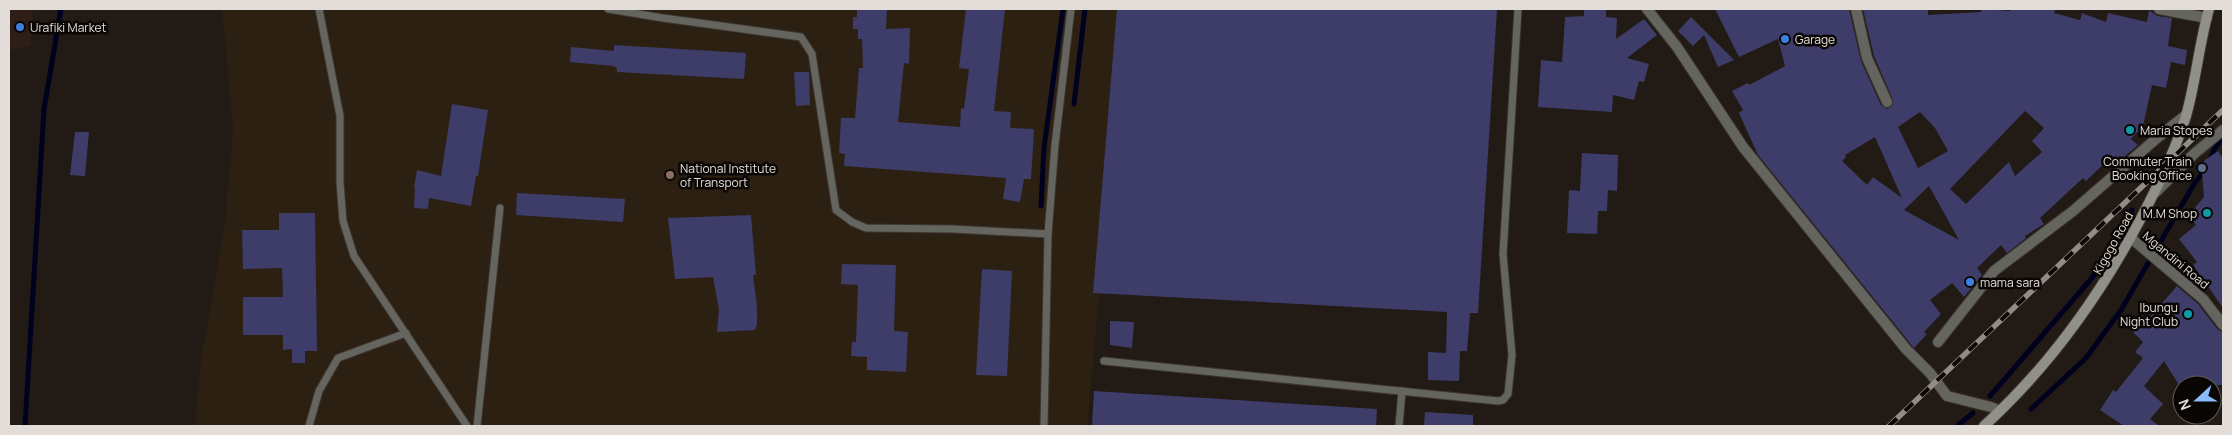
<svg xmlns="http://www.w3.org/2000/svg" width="2232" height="435" viewBox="0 0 2232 435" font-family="Manrope,sans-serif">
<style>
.commercial{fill:#2f1e17}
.education{fill:#2c2012}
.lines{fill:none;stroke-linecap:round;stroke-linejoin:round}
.stream{stroke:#00011e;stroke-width:5}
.building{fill:#3e3c69;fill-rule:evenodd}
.service-casing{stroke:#3d3530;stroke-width:9}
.minor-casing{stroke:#3d3530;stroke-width:12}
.secondary-casing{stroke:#3d3530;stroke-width:12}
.service{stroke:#656560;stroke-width:7}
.minor{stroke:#656560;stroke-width:10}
.secondary{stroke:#908f88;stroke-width:10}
.rail-casing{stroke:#928b87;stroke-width:5.5}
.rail{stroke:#090604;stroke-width:4;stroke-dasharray:11;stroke-linecap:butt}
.shop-dot{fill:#3f7fe0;stroke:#090604;stroke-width:2}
.culture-dot{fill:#0f9aa8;stroke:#090604;stroke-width:2}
.service-dot{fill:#5c6f8a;stroke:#090604;stroke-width:2}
.education-dot{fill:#8d6e63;stroke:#090604;stroke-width:2}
.labels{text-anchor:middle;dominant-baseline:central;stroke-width:5;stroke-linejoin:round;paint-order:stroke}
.poi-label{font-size:12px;fill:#e3ddd9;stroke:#090604;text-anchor:start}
.street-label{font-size:12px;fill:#e3ddd9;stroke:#090604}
</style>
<rect width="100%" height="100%" fill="#221a15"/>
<polygon class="commercial" points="9,9 33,9 30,46 9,50"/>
<polygon class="education" points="222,9 1122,9 1116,116 1087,426 195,426 201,360 225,222 233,128"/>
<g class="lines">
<g class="stream">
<polyline points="1074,104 1085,9"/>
<polyline points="2209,162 2214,150 2223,137"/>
<polyline points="1041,206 1044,148 1063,9"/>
<polyline points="1990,396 2092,278 2132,210"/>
<polyline points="2031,409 2086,358 2121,310 2194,184 2206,169"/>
<polyline points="25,426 44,109 61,9"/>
<polyline points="1957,426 1973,413"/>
</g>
</g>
<g class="building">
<polygon points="857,9 887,9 886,29 910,28 909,64 904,63 898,122 960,127 961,108 964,109 969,69 959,68 966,9 1005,9 994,111 1011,112 1010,128 1034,129 1031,179 1024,179 1020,202 1003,199 1006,178 844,166 845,154 839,153 841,118 855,118 859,68 863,68 862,39 858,39 858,29 853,29 853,17 857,17"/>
<polygon points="1117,9 1497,9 1478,313 1470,313 1467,351 1460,351 1459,381 1428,380 1428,352 1446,353 1447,312 1093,293"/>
<polygon points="1584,9 1606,9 1606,17 1617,18 1616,39 1644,19 1657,35 1627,58 1649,64 1644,82 1639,81 1634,100 1613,95 1612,112 1538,107 1541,60 1562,62 1565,17 1584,16"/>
<path d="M1715,9H1849L1861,61L1881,105L1887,109L1892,106L1893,100L1874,56L1863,9H1928V15L1981,12V9L2010,11L2011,9H2055L2054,13L2080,20L2082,13L2106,22L2108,13L2147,22L2149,10L2157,16L2172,18L2168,46L2187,50L2185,65L2171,62L2166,88L2152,85L2143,126L2131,139L2138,145L2118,162L2112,156L2086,181L2083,178L2040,218L2044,224L2025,236L2026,238L2007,253L2001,245L1977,268L1982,275L1964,297L1952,283L1930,300L1941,314L1924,332L1927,334L1914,348L1758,155L1739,113L1743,110L1732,91L1748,83L1749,85L1785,66L1778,39L1739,57ZM2025,111L2044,128L2032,141L2042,152L2015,176L2009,162L1966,204L1950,189ZM1920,112L1935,128L1948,151L1918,168L1898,127ZM1875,137L1902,198L1873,177L1867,185L1842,161L1846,157L1845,155ZM1929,186L1959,240L1904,210Z"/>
<polygon points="1691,17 1734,60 1718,67 1704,35 1693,46 1678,31"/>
<polygon points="614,45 746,53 744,79 617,72 617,68 613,66 570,62 571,47 614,51"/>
<polygon points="794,72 809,72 810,105 796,106"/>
<polygon points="452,104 488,110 478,176 476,176 471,206 429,198 428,209 414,208 415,188 414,188 417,170 441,176"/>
<polygon points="75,132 89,132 85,176 70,175"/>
<polygon points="2218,151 2223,158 2223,308 2193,265 2197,262 2179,239 2196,225 2188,216 2204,197 2202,172 2199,169 2205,160"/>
<polygon points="1582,153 1618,155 1617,191 1608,190 1607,211 1598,211 1597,234 1567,233 1569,190 1580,191"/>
<polygon points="517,193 625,199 623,222 516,215"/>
<polygon points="279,213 315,213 317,351 305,351 305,363 292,363 292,349 283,350 283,335 243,335 243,297 283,297 282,268 243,269 242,230 279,230"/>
<polygon points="751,215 756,275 753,275 757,306 757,324 755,330 717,332 719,309 713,277 675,279 668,218"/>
<polygon points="842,264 896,265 894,331 908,332 906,372 867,370 867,357 851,356 852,342 856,342 858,285 841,284"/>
<polygon points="982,269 1012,271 1007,376 976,375"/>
<polygon points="2177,286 2198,304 2218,330 2223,332 2223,385 2179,385 2164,361 2144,386 2163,404 2150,419 2159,426 2124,426 2100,410 2113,390 2116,392 2143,358 2135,352 2143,342 2128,327 2138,317 2143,322 2149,318"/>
<polygon points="1110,321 1134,322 1132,348 1110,345"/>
<polygon points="1094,391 1377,409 1376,426 1092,426"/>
<polygon points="1425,412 1473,415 1473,426 1424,426"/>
</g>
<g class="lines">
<g class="service-casing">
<g id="service">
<polyline points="319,9 340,116 340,183 343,221 354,256 467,426"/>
<polyline points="608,9 663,18 801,37 812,54 836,210 852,222 866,228 953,229 1048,234"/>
<polyline points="1104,361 1498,401 1503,400 1508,394 1512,355 1503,254 1518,9"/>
<polyline points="309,426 319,391 338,358 406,333"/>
<polyline points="477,426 500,208"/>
<polyline points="1044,426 1048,234 1055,145 1071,9"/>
<polyline points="1399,426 1402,391"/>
</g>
</g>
<g class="minor-casing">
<g id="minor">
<polyline points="1647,9 1677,47 1743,147 1906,349 1930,373 1947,396 1991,407 2000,411"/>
<polyline points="1856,9 1867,58 1887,102"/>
<polyline points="2159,9 2207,18"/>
<polyline points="2156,192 2195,153 2223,130"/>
<polyline points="2131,238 2203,299 2223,325"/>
<polyline points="1938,342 1994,271 2073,211 2157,138 2186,115"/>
</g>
</g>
<g class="secondary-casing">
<path id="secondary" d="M1984,426C2049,367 2099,297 2140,220C2158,186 2175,152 2186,116C2196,81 2199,44 2209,9"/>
</g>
<use href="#service" class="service"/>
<use href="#minor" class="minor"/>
<use href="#secondary" class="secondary"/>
<g class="rail-casing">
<polyline id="rail" points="1889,426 2223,110"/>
</g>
<use href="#rail" class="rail"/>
</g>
<g class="shop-dot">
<circle cx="20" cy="27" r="5"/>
<circle cx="1785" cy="39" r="5"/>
<circle cx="1970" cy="282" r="5"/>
</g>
<g class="culture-dot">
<circle cx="2130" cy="130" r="5"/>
<circle cx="2207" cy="213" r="5"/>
<circle cx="2188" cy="314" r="5"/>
</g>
<circle class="service-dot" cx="2202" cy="168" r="5"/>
<circle class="education-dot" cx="670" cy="175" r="5"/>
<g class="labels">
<g class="poi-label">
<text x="30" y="27">Urafiki Market</text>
<text x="1795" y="39">Garage</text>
<text x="2140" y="130">Maria Stopes</text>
<text x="2192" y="161" text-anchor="end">Commuter Train<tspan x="2192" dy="14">Booking Office</tspan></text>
<text x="680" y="168">National Institute<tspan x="680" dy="14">of Transport</tspan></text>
<text x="2197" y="213" text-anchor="end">M.M Shop</text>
<text x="1980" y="282">mama sara</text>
<text x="2178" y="307" text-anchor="end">Ibungu<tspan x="2178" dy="14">Night Club</tspan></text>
</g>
<g class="street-label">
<text transform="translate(2113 243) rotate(-61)">Kigogo Road</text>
<text transform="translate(2176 260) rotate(40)">Mgandini Road</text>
</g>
</g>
<rect width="2232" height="435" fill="none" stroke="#e3ddd9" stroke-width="20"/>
<g transform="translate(2197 400) rotate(249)"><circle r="24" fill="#090604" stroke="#605c59"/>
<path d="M0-4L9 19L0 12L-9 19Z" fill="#87bbfc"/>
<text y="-8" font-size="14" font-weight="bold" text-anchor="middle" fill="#e3ddd9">N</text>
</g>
</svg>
